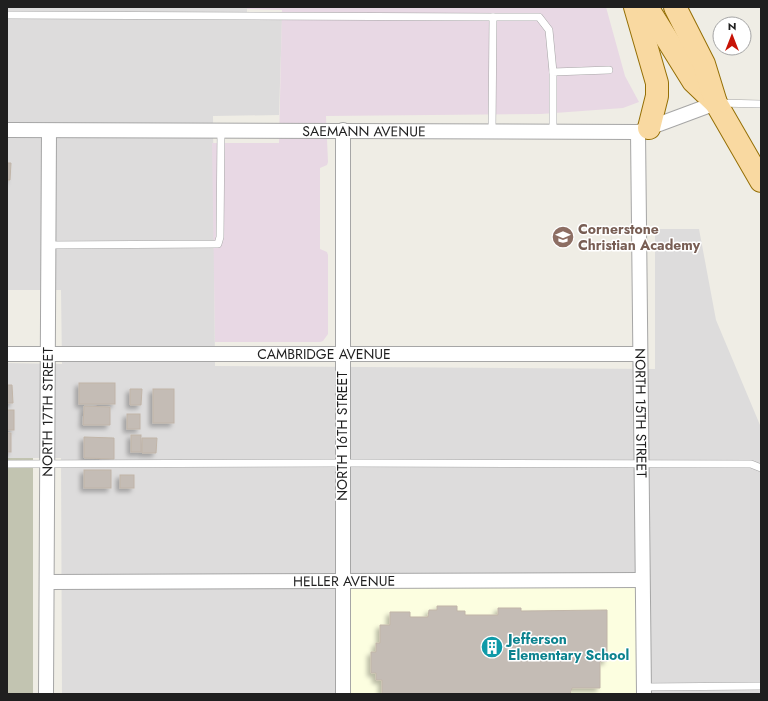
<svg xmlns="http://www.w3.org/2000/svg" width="768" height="701" viewBox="0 0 768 701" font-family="Jost,sans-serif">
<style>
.residential{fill:#dddcdc}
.industrial{fill:#e8d8e4}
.education{fill:#fcfee0}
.construction{fill:#c2c4b1}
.building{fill:#c4bcb5;stroke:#c1b5a8;filter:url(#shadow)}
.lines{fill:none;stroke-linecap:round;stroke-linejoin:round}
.service-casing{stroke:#a6a6a6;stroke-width:8}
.minor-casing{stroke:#a6a6a6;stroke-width:16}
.primary-casing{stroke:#956f05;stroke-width:24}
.service{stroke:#fff;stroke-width:7}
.minor{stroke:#fff;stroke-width:14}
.primary{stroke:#f9d9a1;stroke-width:22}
.labels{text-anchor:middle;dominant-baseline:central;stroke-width:3;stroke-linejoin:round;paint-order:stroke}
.street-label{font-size:14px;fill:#1f1f1f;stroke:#fff}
.education-label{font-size:14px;font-weight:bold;fill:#785e54;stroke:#fff;text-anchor:start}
.culture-label{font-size:14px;font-weight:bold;fill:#0d838f;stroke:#fff;text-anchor:start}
</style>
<defs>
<filter id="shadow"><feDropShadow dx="-3.5" dy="3.5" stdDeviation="2" flood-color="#0004"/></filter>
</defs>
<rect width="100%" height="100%" fill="#efede5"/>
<polygon class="residential" points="7,7 247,7 247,19 282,19 279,115 213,116 215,366 655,369 655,229 699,229 716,320 760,425 761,694 62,694 61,458 7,458 7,363 62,364 61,290 7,290"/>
<polygon class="industrial" points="247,7 606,7 625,76 639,102 623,108 541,114 326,116 328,162 327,165 320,168 320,249 327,252 328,255 328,334 323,341 320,342 215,342 212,143 279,143 282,10 247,9"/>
<polygon class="education" points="642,580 644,694 342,694 343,582"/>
<rect class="construction" x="7" y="458" width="26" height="236"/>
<g class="building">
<polygon points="7,163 11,163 10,180 7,180"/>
<rect x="79" y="383" width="36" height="21"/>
<polygon points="7,385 12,385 13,403 7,403"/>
<polygon points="130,389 142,389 141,405 130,405"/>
<rect x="153" y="389" width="21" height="34"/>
<polygon points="84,406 110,407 110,425 83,425"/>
<rect x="7" y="410" width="7" height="20"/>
<rect x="127" y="414" width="13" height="15"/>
<rect x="7" y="433" width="4" height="19"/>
<rect x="131" y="435" width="10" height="17"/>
<polygon points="84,437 114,438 114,459 84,458"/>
<polygon points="142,438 157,438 156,453 142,453"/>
<rect x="84" y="470" width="27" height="18"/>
<rect x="120" y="475" width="14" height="13"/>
<polygon points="437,606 457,606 457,611 465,611 465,615 498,615 498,608 521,608 521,611 607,610 607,661 600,661 600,688 572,688 570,694 382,694 382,680 376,680 376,673 371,673 371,652 376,652 376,643 380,643 380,625 390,625 390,612 410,612 410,617 428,617 429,610 437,610"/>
</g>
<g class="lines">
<g class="service-casing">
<g id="service">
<polyline points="7,15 493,17 492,131"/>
<polyline points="493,17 539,17 549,30 553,72"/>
<polyline points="719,103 761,104"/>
<polyline points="553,131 553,72 609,70"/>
<polyline points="49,245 218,244 220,237 221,130"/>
<polyline points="7,464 342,463 751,464 761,468"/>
<polyline points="644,687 761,686"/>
</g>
</g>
<g class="minor-casing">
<g id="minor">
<path id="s1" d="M7,130L638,132L716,103"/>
<path id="s2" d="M638,132L644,694"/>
<path id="s3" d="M7,354H640"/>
<path id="s4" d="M47,582L642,580"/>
<path id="s5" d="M46,694L49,131"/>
<polyline points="343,694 343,130"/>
</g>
</g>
<g class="primary-casing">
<g id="primary">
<polyline points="635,7 657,83 657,96 649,128"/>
<polyline points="647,7 693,81 716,103"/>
<polyline points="675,7 704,64 716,103 761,181"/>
</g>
</g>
<use href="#service" class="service"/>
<use href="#minor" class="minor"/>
<use href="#primary" class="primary"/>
</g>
<defs>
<g id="school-disc" transform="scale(1.15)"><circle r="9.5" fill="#8d6e63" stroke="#fff"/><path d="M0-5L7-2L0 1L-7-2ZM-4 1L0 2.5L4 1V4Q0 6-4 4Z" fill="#fff"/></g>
<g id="building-disc" transform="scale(1.15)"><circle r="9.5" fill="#0f9aa8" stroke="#fff"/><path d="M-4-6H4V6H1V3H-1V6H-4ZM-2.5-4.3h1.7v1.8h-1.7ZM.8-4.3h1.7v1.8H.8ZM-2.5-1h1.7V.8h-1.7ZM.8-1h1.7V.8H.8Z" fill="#fff"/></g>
</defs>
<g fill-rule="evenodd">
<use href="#school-disc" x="563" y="237"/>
<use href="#building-disc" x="492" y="647"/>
</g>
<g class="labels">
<g class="street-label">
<text stroke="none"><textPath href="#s1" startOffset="357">SAEMANN AVENUE</textPath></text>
<text stroke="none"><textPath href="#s3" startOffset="317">CAMBRIDGE AVENUE</textPath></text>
<text stroke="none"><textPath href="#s5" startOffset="282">NORTH 17TH STREET</textPath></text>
<text stroke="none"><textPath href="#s2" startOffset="281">NORTH 15TH STREET</textPath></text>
<text transform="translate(342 436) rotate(-90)">NORTH 16TH STREET</text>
<text stroke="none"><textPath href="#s4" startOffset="297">HELLER AVENUE</textPath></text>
</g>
<g class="education-label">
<text x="578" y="229">Cornerstone<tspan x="578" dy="16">Christian Academy</tspan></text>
</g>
<g class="culture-label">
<text x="508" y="639">Jefferson<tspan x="508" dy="16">Elementary School</tspan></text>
</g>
</g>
<rect width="768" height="701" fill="none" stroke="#1f1f1f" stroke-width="16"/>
<g transform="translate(732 36)"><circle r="19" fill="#ffffff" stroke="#a5a5a5"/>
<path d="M0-3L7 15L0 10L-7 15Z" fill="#c71306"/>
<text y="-6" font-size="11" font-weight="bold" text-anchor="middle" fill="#1f1f1f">N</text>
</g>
</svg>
